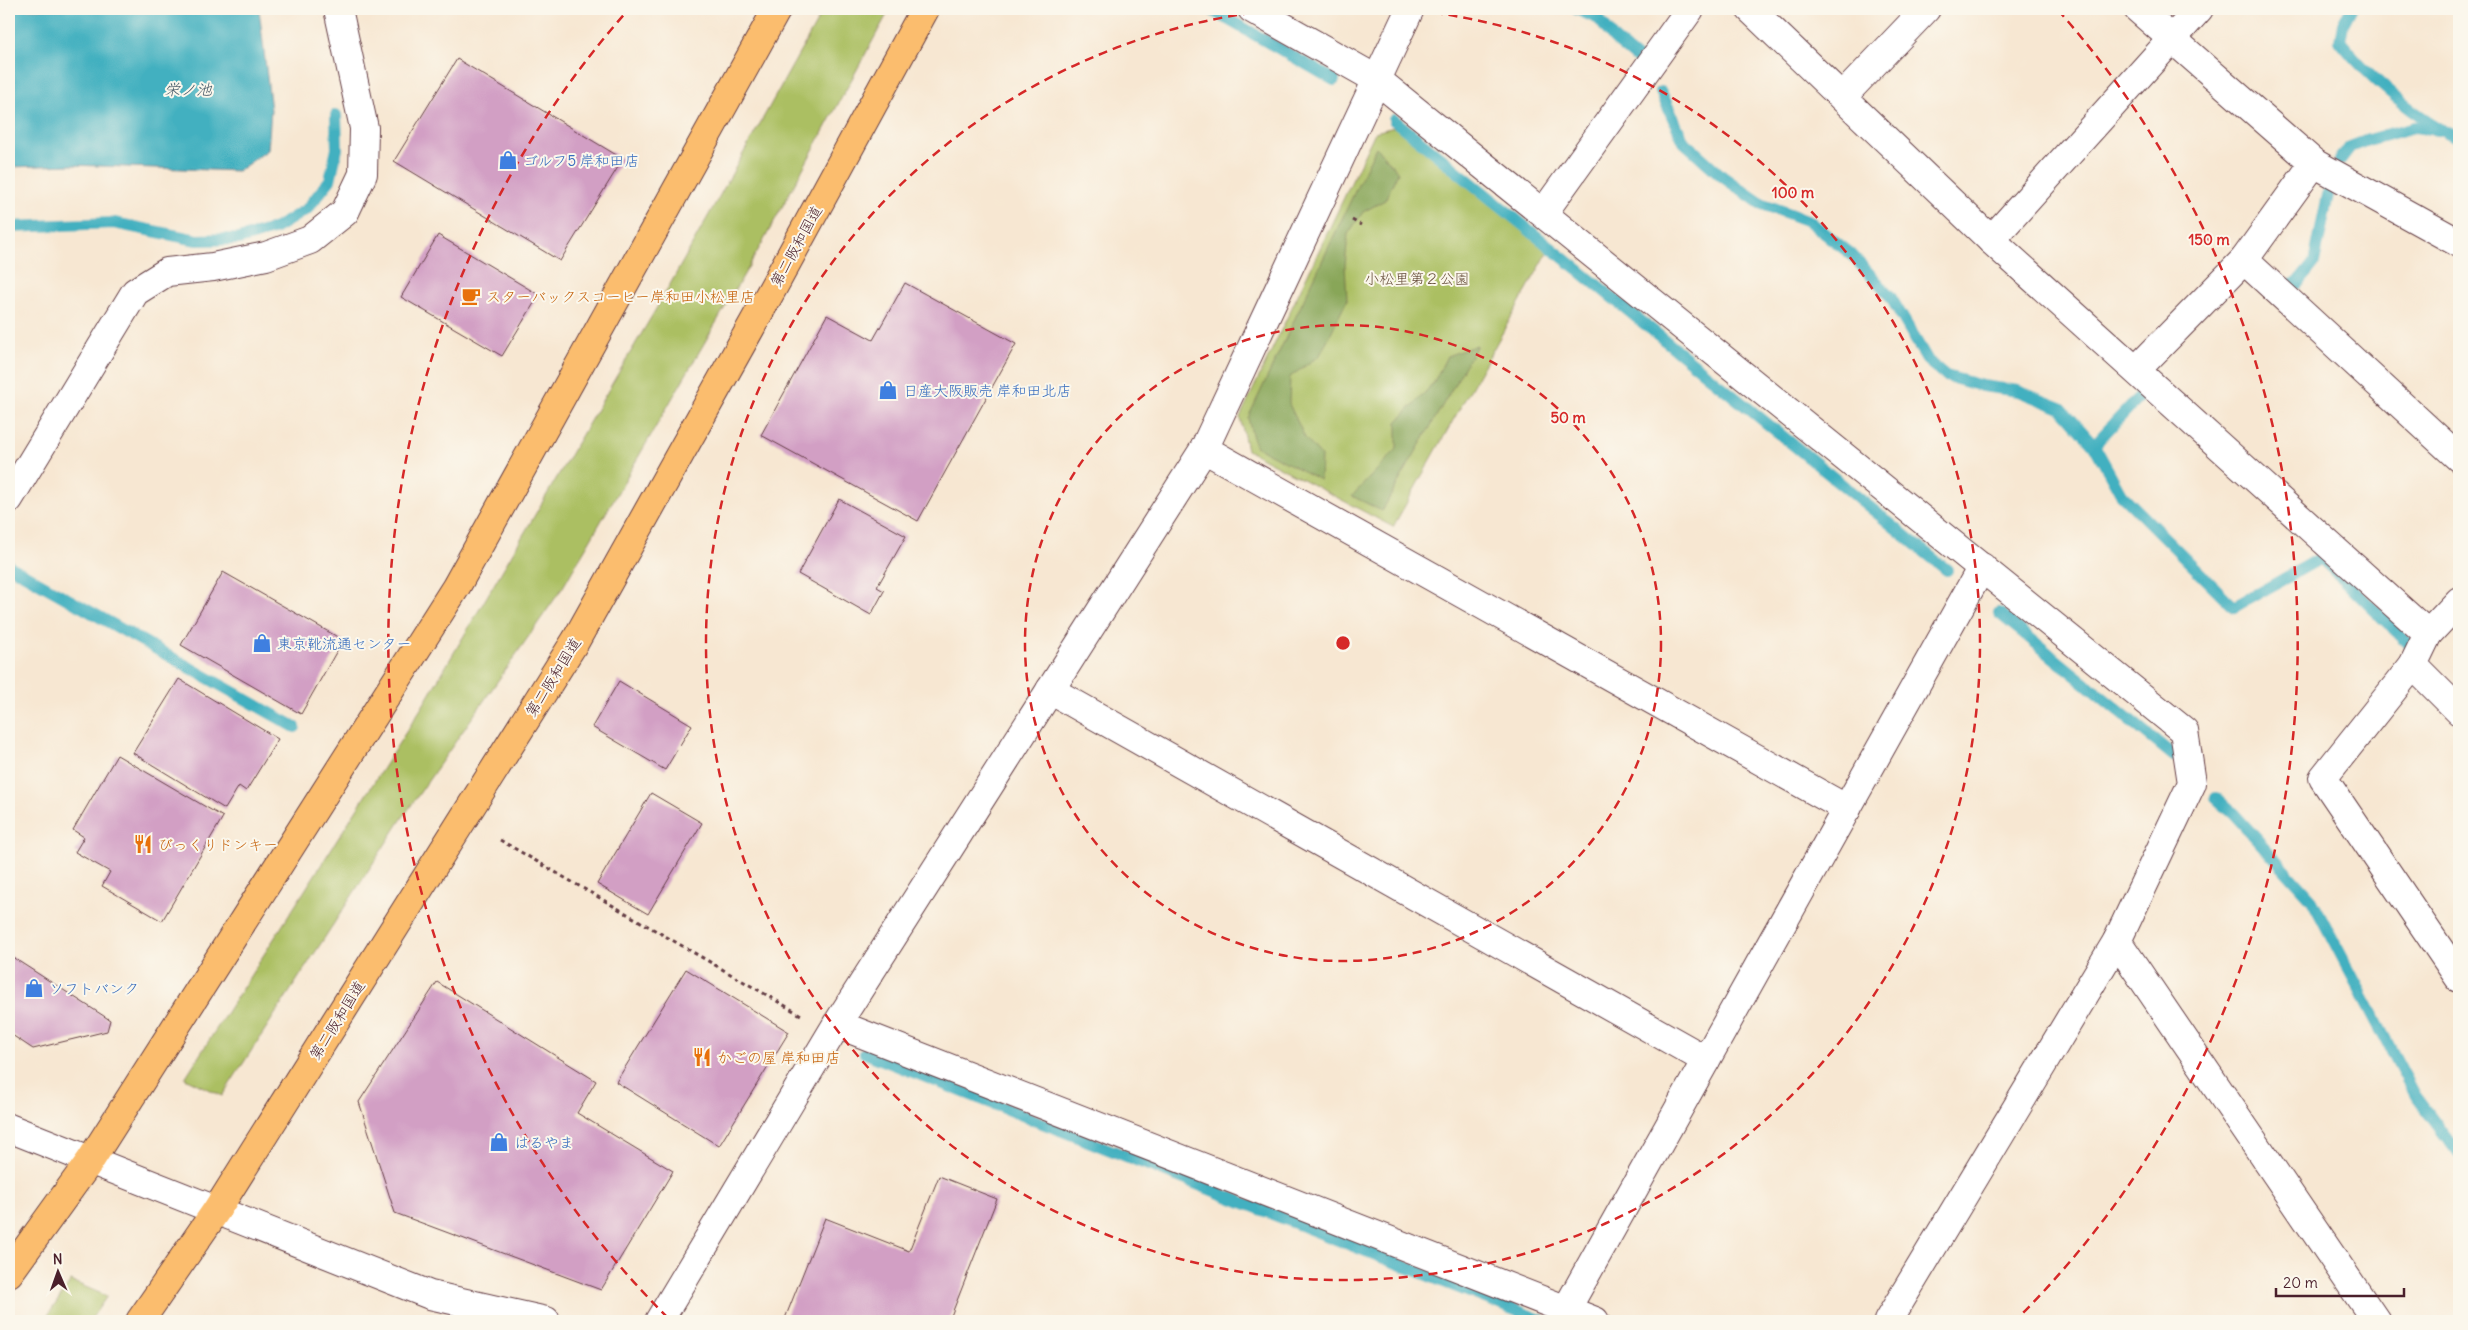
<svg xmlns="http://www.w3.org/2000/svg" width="2468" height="1330" viewBox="0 0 2468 1330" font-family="Delius,'Klee One',sans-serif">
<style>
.green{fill:#abbf62;stroke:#7a6f46}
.forest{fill:#88a658;stroke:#696242}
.water{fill:#43b0c0;stroke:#466876}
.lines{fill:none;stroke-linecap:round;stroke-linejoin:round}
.stream{stroke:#43b0c0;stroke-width:12}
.building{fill:#d29fc4}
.minor-casing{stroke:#643d44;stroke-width:30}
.highway-casing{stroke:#643d44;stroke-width:30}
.path{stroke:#643d44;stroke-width:3;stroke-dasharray:4 4;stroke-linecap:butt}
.minor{stroke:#fff;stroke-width:28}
.highway{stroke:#fbbd6e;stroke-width:28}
.ring{fill:none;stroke:#d62828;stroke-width:2.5;stroke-dasharray:9 6}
.labels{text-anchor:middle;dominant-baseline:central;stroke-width:4;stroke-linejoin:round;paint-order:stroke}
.shop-label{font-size:15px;fill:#366cbe;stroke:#fbf7ec;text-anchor:start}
.street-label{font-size:15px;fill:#4a1f2b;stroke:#fbf7ec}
.park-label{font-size:15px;fill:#674f3c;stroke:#fbf7ec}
.food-label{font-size:15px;fill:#c56008;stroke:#fbf7ec;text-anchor:start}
.water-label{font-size:16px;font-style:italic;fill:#475967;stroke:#fbf7ec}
.centre{fill:#d62828;stroke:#fbf7ec;stroke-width:2.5}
.ring-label{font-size:15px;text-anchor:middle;font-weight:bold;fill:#d62828;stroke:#fbf7ec;stroke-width:4;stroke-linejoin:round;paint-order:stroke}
</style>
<rect width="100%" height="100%" fill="#fbf7ec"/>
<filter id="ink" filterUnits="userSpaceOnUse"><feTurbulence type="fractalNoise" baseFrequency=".02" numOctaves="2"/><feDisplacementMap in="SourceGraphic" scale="10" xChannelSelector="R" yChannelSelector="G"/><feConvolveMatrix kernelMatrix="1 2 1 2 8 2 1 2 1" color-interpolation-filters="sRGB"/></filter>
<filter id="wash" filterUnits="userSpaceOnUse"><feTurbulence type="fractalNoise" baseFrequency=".0096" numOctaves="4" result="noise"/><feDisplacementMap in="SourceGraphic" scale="20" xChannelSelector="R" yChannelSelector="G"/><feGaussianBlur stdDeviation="1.12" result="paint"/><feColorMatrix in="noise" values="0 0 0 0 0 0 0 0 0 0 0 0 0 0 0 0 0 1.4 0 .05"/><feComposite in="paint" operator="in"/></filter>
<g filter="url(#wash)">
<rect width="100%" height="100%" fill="#f7e7d2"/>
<g class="green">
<polygon points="824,9 890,9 764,240 563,587 401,820 222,1096 185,1078 422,707 663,297"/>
<polygon points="1398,126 1548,252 1393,527 1247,450 1240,417 1375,132"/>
<polygon points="71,1281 107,1296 90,1321 44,1321"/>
</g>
<g class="forest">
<polygon points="1376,147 1398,172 1385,200 1363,212 1348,234 1345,266 1347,300 1320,355 1290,377 1289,404 1305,438 1321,456 1320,480 1255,446 1248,418"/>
<polygon points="1477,345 1382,511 1352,496 1397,449 1397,422 1433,384 1447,356"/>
</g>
<polygon class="water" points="9,9 259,9 271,110 268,150 238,171 72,165 9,167"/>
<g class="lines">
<g class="stream">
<polyline points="1210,9 1334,80"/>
<polyline points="1576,9 1599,19 1614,39 1638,59"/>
<path d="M2351,9L2343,24L2340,41C2368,77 2418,120 2459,138"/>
<polyline points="1661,92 1684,142 1723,177 1760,203 1809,221 1851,254 1890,296 1928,361 1946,376 1982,386 2018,391 2061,408 2094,445 2121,494 2234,607 2321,558 2409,644"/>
<polyline points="1394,120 1947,570"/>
<polyline points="2340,160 2350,147 2368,140 2414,127 2438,130"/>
<polyline points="9,227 114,223 197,240 239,239 276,228 307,209 330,180 337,149 336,115"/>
<polyline points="2288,286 2298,283 2314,263 2329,190"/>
<polyline points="2094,445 2140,396"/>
<polyline points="9,566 295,727"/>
<polyline points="1999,613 2174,756"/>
<polyline points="2216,798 2234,814 2312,900 2415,1095 2459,1154"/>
<polyline points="865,1053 1543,1321"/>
</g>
</g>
<g id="blocks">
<g class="building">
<polygon points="457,59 623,159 560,261 394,161"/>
<polygon points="438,235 539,295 502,356 401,297"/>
<polygon points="905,283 1016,344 918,521 761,435 827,315 873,340"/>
<polygon points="839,499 906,536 877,587 884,591 871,615 798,574"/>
<polygon points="223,572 343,640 301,714 181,645"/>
<polygon points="179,679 278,739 246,791 239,786 225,809 133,753"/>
<polygon points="619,681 692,725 665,770 592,727"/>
<polygon points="117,755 223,817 162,921 102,886 110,872 75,852 84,837 73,830"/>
<polygon points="651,793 702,823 648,914 597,884"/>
<polygon points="9,955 110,1020 107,1031 33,1049 9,1033"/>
<polygon points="686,969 789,1032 719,1146 616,1082"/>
<polygon points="437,982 596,1081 577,1113 673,1171 601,1290 395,1213 359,1102"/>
<polygon points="939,1176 997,1199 949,1321 784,1321 825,1218 909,1251"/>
</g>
</g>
</g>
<g filter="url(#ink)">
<use href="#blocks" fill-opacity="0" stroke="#643d44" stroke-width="1"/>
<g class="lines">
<g class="minor-casing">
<g id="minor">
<polyline points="1252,9 1376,79 2184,731 2192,783 2117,941 1888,1321"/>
<polyline points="1750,9 1991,240 2428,634"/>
<polyline points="1842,97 1926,9"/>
<polyline points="2314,163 2459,243"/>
<polyline points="1544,212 1690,9"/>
<polyline points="1991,240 2199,9"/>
<polyline points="2244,260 2459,458"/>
<polyline points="2137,369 2244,260 2314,163 2138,9"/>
<polyline points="1204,449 1847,809"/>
<polyline points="9,499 135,292 167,272 213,267 266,256 310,240 345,212 363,174 364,128 338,9"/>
<polyline points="2459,601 2428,634 2413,665 2323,778 2459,978"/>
<polyline points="2413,665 2459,711"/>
<polyline points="1050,690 1706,1060"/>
<polyline points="2117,941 2376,1321"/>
<polyline points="837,1024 1595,1321"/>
<polyline points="9,1128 430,1295 546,1321"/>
<polyline points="1566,1310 1982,567"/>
<polyline points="659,1321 837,1024 1204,449 1410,9"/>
</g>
</g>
<g class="highway-casing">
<g id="highway">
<polyline points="9,1273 90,1161 456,587 777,9"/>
<polyline points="140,1321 216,1211 576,640 774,286 925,9"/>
</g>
</g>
<g class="path">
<polyline points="1352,220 1361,225"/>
<polyline points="500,840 801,1015"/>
</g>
<use href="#minor" class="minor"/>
<use href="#highway" class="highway"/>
</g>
</g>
<g class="ring">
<circle cx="1343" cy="643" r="318"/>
<path d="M1404 9A637 637 0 1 1 1282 9"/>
<path d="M668 1318A955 955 0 0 1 628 10M2058 10A955 955 0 0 1 2018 1318"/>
</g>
<defs>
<g id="shop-bare" transform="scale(1.5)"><path d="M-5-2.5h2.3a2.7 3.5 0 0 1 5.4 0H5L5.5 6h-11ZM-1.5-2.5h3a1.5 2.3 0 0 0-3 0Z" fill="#3f7fe0" stroke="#fbf7ec" stroke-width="2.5" paint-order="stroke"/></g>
<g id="cafe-bare" transform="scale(1.5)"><path d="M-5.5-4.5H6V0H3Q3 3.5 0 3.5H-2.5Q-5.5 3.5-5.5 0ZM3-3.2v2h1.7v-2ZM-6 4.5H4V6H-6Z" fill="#e8710a" stroke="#fbf7ec" stroke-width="2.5" paint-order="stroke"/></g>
<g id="restaurant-bare" transform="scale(1.5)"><path d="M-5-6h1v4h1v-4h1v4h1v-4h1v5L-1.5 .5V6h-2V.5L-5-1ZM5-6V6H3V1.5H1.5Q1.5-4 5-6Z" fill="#e8710a" stroke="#fbf7ec" stroke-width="2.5" paint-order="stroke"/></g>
</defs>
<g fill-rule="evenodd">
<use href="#shop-bare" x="508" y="160"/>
<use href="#cafe-bare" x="471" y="296"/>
<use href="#shop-bare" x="888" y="390"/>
<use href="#shop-bare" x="262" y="643"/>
<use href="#restaurant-bare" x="143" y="844"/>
<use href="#shop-bare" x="34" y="988"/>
<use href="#restaurant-bare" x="702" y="1057"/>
<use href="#shop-bare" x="499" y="1142"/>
</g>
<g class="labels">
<g class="shop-label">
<text x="523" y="160">ゴルフ5 岸和田店</text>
<text x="903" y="390">日産大阪販売 岸和田北店</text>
<text x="277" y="643">東京靴流通センター</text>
<text x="49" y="988">ソフトバンク</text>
<text x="514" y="1142">はるやま</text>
</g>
<g class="street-label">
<text transform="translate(796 246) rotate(-61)">第二阪和国道</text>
<text transform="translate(553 677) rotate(-58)">第二阪和国道</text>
<text transform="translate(337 1020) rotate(-58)">第二阪和国道</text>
</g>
<g class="park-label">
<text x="1417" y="278">小松里第２公園</text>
</g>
<g class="food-label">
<text x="486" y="296">スターバックスコーヒー岸和田小松里店</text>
<text x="158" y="844">びっくりドンキー</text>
<text x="717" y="1057">かごの屋 岸和田店</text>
</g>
<g class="water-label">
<text x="188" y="89">栄ノ池</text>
</g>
</g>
<circle cx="1343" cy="643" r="8" class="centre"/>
<g class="ring-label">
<text x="1793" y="198">100 m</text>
<text x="2209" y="245">150 m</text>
<text x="1568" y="423">50 m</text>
</g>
<rect width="2468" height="1330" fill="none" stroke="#fbf7ec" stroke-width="30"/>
<g transform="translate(58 1272) rotate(358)" stroke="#fbf7ec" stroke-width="4" paint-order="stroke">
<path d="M0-4L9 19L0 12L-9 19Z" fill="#4a1f2b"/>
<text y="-8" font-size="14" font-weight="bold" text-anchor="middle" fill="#4a1f2b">N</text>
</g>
<path d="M2276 1288v8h128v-8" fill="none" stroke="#4a1f2b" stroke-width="2.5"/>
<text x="2283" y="1288" font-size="15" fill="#4a1f2b" stroke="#fbf7ec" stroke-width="4" paint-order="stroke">20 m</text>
</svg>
